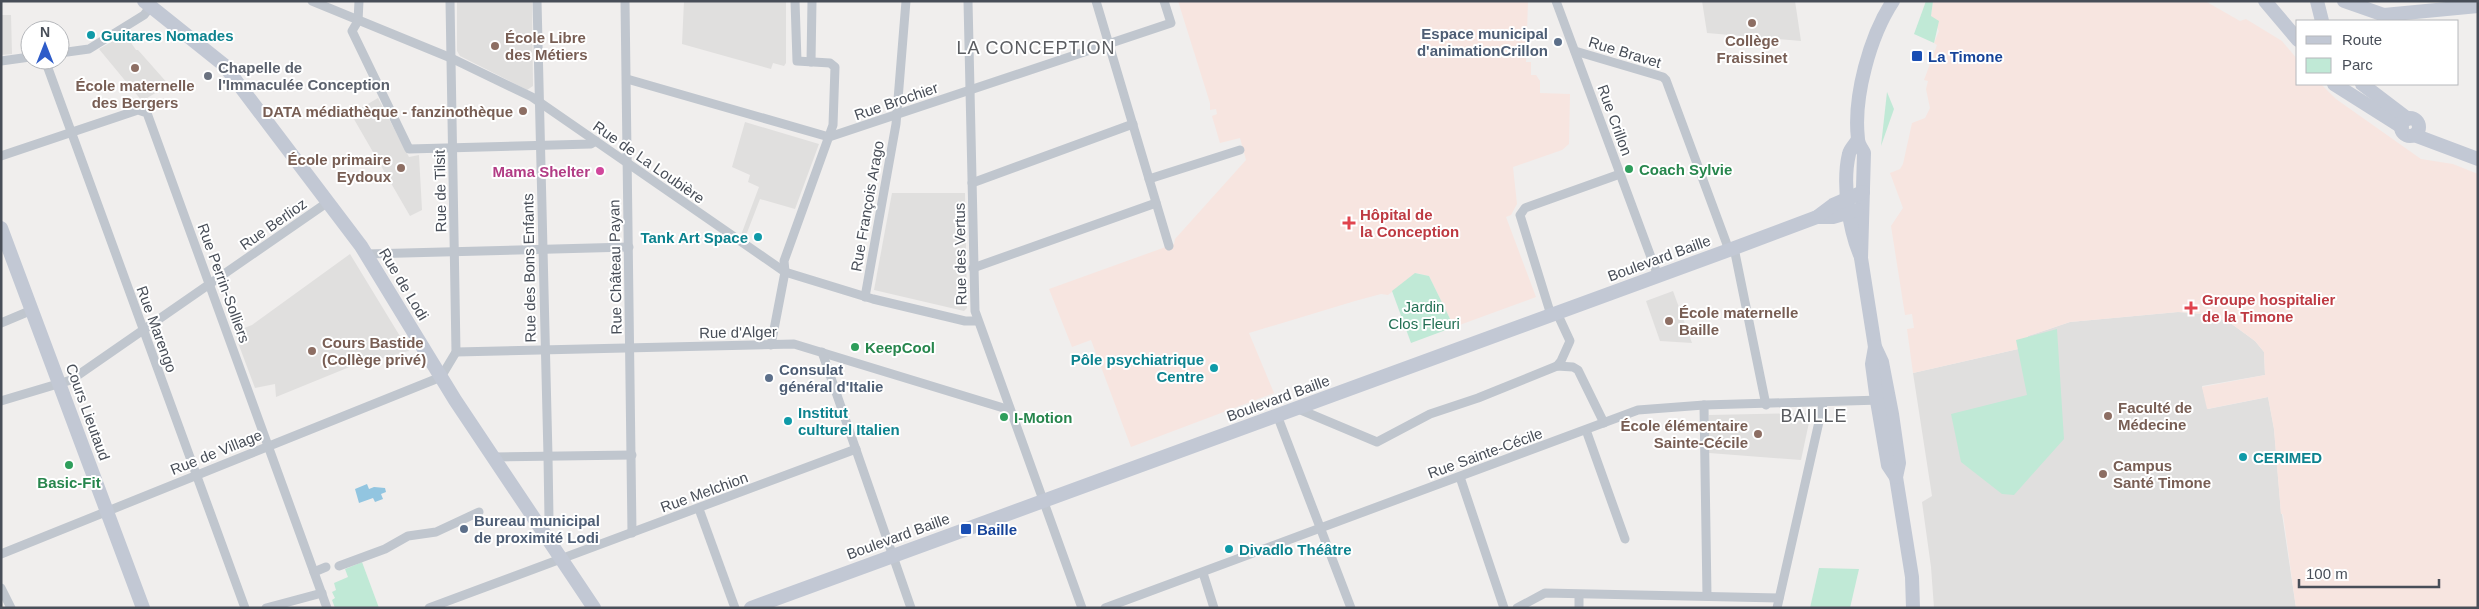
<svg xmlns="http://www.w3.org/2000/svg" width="2479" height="609" viewBox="0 0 2479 609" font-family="Helvetica,sans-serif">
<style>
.education{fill:#e0dfde}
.medical{fill:#f7e5e0}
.green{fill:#c0e9d6}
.water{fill:#92c5e0}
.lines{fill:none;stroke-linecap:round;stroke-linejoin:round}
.street{stroke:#c0c6ce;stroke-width:9}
.secondary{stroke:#c2c8d4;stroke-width:14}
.education-dot{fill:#8d6e63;stroke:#fff;stroke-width:2}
.culture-dot{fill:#0f9aa8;stroke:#fff;stroke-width:2}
.service-dot{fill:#5c6f8a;stroke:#fff;stroke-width:2}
.transit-dot{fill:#1a4fb4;stroke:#fff;stroke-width:2}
.worship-dot{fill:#6b7280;stroke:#fff;stroke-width:2}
.leisure-dot{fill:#2e9e5b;stroke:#fff;stroke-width:2}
.hotel-dot{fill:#d1479c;stroke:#fff;stroke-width:2}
.health-dot{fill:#e0444e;stroke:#fff;stroke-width:2}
.labels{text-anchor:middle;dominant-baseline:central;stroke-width:4;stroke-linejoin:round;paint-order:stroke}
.service-label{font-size:15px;font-weight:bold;fill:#4e5e75;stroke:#fff;text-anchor:start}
.culture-label{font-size:15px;font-weight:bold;fill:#0d838f;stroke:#fff;text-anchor:start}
.education-label{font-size:15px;font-weight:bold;fill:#785e54;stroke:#fff;text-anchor:start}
.street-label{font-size:15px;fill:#484e58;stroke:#fff}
.transit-label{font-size:15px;font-weight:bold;fill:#164399;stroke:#fff;text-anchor:start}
.worship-label{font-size:15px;font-weight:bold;fill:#5b616d;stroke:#fff;text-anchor:start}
.leisure-label{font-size:15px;font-weight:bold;fill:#27864d;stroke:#fff;text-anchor:start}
.hotel-label{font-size:15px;font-weight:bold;fill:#b23c85;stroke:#fff;text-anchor:end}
.health-label{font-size:15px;font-weight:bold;fill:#be3a42;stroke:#fff;text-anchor:start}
.park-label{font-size:15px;fill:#227054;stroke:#fff}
.quarter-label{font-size:18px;letter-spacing:1px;fill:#5b5d61;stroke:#fff}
</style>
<rect width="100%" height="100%" fill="#f0eeed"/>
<g class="education">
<polygon points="457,1 532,1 533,86 527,90 460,56 457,51"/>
<polygon points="684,1 786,1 786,63 784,66 773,63 771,69 682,44"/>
<polygon points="1702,1 1795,1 1801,41 1707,33"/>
<polygon points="1,15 11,15 12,54 1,55"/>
<polygon points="125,34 136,50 138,50 169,85 142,101 99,49"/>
<polygon points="378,98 409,157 419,155 422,210 410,216 351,114"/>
<polygon points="745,122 819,144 795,209 760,199 745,238 741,235 759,187 748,182 750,175 732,167"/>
<polygon points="892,193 965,193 967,308 964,311 874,290"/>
<polygon points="350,254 409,351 352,366 276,397 275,384 255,388 234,332 252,325"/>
<polygon points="1673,291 1692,343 1660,341 1646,301"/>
<polygon points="2178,312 2204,314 2229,322 2255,341 2264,352 2265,375 2202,386 2208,409 2268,397 2274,429 2281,513 2282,514 2296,608 1934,608 1931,567 1922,502 1932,496 1913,373 2027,347 2028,336 2070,322"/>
<polygon points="1811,413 1801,460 1709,453 1709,415"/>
</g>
<g class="medical">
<polygon points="1178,1 1528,1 1526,62 1531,62 1531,75 1536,75 1540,81 1540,93 1570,94 1569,144 1562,150 1513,167 1517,204 1511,215 1506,217 1536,297 1454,327 1429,276 1416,273 1388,295 1381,294 1355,301 1249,333 1274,393 1131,447 1091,340 1072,347 1049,289 1174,244 1175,239 1246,160 1240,138 1220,143 1212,116 1217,114 1216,109 1210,110 1210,103"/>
<polygon points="1933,1 2205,1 2240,21 2246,19 2282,41 2298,60 2298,84 2321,84 2336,99 2421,159 2453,164 2478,174 2478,608 2296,608 2283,514 2281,514 2274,429 2268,397 2207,409 2202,387 2265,375 2264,352 2255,341 2229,322 2204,314 2178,312 2070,322 2028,336 2027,347 1913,373 1907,329 1914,328 1912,314 1905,315 1891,226 1903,208 1890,173 1900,169 1903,164 1912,123 1925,118 1930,108 1926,89 1928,81 1924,80 1937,45 1934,43 1939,31 1931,16"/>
</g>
<g class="green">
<polygon points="1926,1 1933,1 1931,16 1939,21 1934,43 1914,34"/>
<polygon points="1887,92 1894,109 1881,146"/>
<polygon points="1415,273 1429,276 1454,327 1411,343 1392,291"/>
<polygon points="2057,329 2064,439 2014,495 2002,494 1961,462 1951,414 2027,395 2016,340"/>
<polygon points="362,562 379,608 335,608 332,600 335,598 332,592 336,590 334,583 348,577 345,569"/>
<polygon points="1819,568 1859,569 1850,608 1810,608"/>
</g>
<polygon class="water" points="367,484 369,489 374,487 385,488 386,492 381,494 383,499 375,502 373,498 359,503 355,489"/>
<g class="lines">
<g class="street">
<polyline points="312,1 451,58 532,97 785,272 873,299 965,321 977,321"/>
<polyline points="359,1 358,21 352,31 409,149 591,144 596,141"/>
<polyline points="537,1 548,456 549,519 542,531"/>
<polyline points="625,1 632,533"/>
<polyline points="968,1 975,311 1082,608"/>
<polyline points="1096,1 1169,246"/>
<polyline points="1556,1 1658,276"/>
<polyline points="1575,51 1663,77 1666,80 1729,250"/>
<polyline points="60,53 89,49 144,15 151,6"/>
<polyline points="45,60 245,608"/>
<polyline points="1,61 30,57"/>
<polyline points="811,62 812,1"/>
<polyline points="627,79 829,137 1171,23 1164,1"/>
<polyline points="1,156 138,110 147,113 327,608"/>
<polyline points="1149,179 1240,150"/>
<polyline points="972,183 1133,124"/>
<polyline points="1734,248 1766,405"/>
<polyline points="366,254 629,247"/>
<polyline points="973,268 1156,203"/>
<polyline points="865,297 896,124 906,1"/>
<polyline points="1551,315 1520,215 1525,208 1620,174"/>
<polyline points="1,323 32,310"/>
<polyline points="771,345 785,272 784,261 833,125 835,67 830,63 797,61 795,1"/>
<polyline points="456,352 794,344 1010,410"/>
<polyline points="822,352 911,608"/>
<polyline points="1557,366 1561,361 1570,341 1557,313"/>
<polyline points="1,401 71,380 328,202"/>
<polyline points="1704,405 1707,596"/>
<polyline points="1296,408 1377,442 1430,414 1478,398 1557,366 1573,367 1578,370 1604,423"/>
<polyline points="1277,415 1351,608"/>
<polyline points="1586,430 1625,539"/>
<polyline points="494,457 632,455"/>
<polyline points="1460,477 1504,608"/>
<polyline points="699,509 735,608"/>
<polyline points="1,554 441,377 456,352 450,1"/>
<polyline points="339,566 385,549 408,536 436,532 479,512"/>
<polyline points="314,572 326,567"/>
<polyline points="1203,573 1214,608"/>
<polyline points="1,588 11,608"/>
<polyline points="1579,595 1579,608"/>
<polyline points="266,608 322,593"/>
<polyline points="429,608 856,449"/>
<polyline points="1105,608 1638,410 1704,405 1881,400"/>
<polyline points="1517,608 1545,593 1779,598"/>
<polyline points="1777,608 1823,404"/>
</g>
<g class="secondary">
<polyline points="144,1 224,65 361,246 455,400 594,608"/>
<path d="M1893,1C1870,36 1853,97 1858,139C1858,144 1862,149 1864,153L1861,258L1875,347L1882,362L1892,414L1899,463L1896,477L1912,577L1913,608"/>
<polyline points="2265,1 2298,40"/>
<polyline points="2317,1 2322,21"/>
<polyline points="2344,1 2384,15 2478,6"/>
<polyline points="2334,84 2402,127"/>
<polyline points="2362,84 2408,119"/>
<circle cx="2410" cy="127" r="9"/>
<polyline points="2414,135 2478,159"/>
<path d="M1857,141C1855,145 1850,149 1849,154C1842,183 1849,230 1861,257"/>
<polyline points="1817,217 1833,217 1857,210"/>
<polyline points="1,228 143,608"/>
<polyline points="1875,347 1872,364 1877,401 1888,465 1896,477"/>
<polyline points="751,608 1729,250 1817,217 1833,205 1863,192"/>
</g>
</g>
<g class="education-dot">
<circle cx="1752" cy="23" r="5"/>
<circle cx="495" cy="46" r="5"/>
<circle cx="135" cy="68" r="5"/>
<circle cx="523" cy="111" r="5"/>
<circle cx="401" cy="168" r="5"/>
<circle cx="1669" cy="321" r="5"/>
<circle cx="312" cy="351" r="5"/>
<circle cx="2108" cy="416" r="5"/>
<circle cx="1758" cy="434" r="5"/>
<circle cx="2103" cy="474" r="5"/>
</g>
<g class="culture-dot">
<circle cx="91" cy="35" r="5"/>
<circle cx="758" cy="237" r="5"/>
<circle cx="1214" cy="368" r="5"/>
<circle cx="788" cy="421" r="5"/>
<circle cx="2243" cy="457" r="5"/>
<circle cx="1229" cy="549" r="5"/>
</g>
<g class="service-dot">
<circle cx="1558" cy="42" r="5"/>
<circle cx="769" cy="378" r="5"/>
<circle cx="464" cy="529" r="5"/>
</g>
<g class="transit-dot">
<rect x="1911" y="50" width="12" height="12" rx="2.5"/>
<rect x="960" y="523" width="12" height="12" rx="2.5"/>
</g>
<circle class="worship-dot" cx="208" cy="76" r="5"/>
<g class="leisure-dot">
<circle cx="1629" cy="169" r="5"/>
<circle cx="855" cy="347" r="5"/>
<circle cx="1004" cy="417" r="5"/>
<circle cx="69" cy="465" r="5"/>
</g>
<circle class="hotel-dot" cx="600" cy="171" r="5"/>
<g class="health-dot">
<path d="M1346.5 215.5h5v5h5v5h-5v5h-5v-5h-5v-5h5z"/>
<path d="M2188.5 300.5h5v5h5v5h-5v5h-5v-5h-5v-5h5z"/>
</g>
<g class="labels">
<g class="service-label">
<text x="1548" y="33" text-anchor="end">Espace municipal<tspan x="1548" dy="17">d'animationCrillon</tspan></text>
<text x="779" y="369">Consulat<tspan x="779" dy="17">général d'Italie</tspan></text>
<text x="474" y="520">Bureau municipal<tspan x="474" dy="17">de proximité Lodi</tspan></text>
</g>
<g class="culture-label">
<text x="101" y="35">Guitares Nomades</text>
<text x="748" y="237" text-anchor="end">Tank Art Space</text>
<text x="1204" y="359" text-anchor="end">Pôle psychiatrique<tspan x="1204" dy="17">Centre</tspan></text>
<text x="798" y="412">Institut<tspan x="798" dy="17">culturel Italien</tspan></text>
<text x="2253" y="457">CERIMED</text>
<text x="1239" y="549">Divadlo Théâtre</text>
</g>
<g class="education-label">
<text x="505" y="37">École Libre<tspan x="505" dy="17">des Métiers</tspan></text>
<text x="1752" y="40" text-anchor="middle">Collège<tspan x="1752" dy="17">Fraissinet</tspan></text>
<text x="135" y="85" text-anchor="middle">École maternelle<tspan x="135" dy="17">des Bergers</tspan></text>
<text x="513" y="111" text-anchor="end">DATA médiathèque - fanzinothèque</text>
<text x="391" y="159" text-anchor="end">École primaire<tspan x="391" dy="17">Eydoux</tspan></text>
<text x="1679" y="312">École maternelle<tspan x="1679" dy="17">Baille</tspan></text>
<text x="322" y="342">Cours Bastide<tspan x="322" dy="17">(Collège privé)</tspan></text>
<text x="2118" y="407">Faculté de<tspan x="2118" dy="17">Médecine</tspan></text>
<text x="1748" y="425" text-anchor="end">École élémentaire<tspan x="1748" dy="17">Sainte-Cécile</tspan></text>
<text x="2113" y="465">Campus<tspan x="2113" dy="17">Santé Timone</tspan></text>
</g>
<g class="street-label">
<text transform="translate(1625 52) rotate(17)">Rue Bravet</text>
<text transform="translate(896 101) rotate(-19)">Rue Brochier</text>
<text transform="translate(1615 120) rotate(70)">Rue Crillon</text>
<text transform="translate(649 162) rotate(35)">Rue de La Loubière</text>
<text transform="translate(440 191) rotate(-91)">Rue de Tilsit</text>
<text transform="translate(867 206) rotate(-80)">Rue François Arago</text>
<text transform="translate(273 224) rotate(-35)">Rue Berlioz</text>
<text transform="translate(960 254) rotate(-91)">Rue des Vertus</text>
<text transform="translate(1659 258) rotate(-20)">Boulevard Baille</text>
<text transform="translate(615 267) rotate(-91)">Rue Château Payan</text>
<text transform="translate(529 268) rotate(-91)">Rue des Bons Enfants</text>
<text transform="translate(224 283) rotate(70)">Rue Perrin-Solliers</text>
<text transform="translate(404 284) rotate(59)">Rue de Lodi</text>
<text transform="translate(157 329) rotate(70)">Rue Marengo</text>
<text transform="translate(738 332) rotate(-1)">Rue d'Alger</text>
<text transform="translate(1278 398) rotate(-20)">Boulevard Baille</text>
<text transform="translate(88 412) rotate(70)">Cours Lieutaud</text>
<text transform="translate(216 452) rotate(-22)">Rue de Village</text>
<text transform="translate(1485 453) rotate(-20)">Rue Sainte-Cécile</text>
<text transform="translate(704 492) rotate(-20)">Rue Melchion</text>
<text transform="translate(898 536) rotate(-20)">Boulevard Baille</text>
</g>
<g class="transit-label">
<text x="1928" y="56">La Timone</text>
<text x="977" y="529">Baille</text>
</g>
<g class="worship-label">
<text x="218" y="67">Chapelle de<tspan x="218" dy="17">l'Immaculée Conception</tspan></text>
</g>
<g class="leisure-label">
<text x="1639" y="169">Coach Sylvie</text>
<text x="865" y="347">KeepCool</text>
<text x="1014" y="417">I-Motion</text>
<text x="69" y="482" text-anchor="middle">Basic-Fit</text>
</g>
<g class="hotel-label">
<text x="590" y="171">Mama Shelter</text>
</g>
<g class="health-label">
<text x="1360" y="214">Hôpital de<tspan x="1360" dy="17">la Conception</tspan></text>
<text x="2202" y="299">Groupe hospitalier<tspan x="2202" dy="17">de la Timone</tspan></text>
</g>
<g class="park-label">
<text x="1424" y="306">Jardin<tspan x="1424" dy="17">Clos Fleuri</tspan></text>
</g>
<g class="quarter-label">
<text x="1036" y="48">LA CONCEPTION</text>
<text x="1814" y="416">BAILLE</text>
</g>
</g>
<rect width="2479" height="609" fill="none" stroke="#484e58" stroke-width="5"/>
<rect x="2296" y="20" width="162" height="65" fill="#ffffff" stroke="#b6b8bc"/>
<rect x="2306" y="36" width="25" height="8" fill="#c2c8d4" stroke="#b6b8bc"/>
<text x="2342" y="45" font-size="15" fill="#484e58">Route</text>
<rect x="2306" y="58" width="25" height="15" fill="#c0e9d6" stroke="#b6b8bc"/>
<text x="2342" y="70" font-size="15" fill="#484e58">Parc</text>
<g transform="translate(45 45)"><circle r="24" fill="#ffffff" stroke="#b6b8bc"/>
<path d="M0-4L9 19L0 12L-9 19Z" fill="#2e5cc9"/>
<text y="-8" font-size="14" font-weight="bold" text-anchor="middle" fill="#484e58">N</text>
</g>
<path d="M2299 579v8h140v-8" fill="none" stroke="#484e58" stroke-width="2.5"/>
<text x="2306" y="579" font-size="15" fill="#484e58" stroke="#ffffff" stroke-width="4" paint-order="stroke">100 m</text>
</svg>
